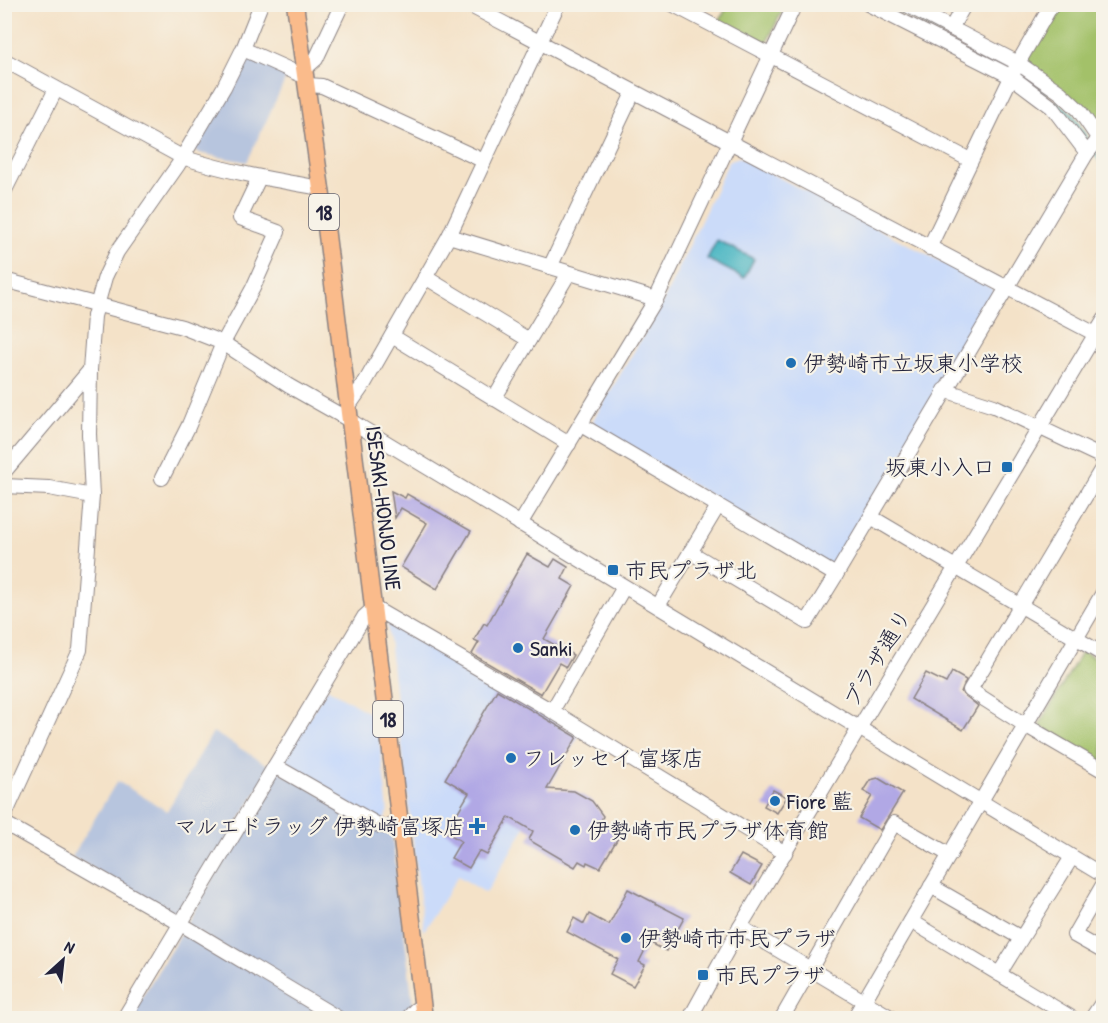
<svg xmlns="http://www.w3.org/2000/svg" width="1108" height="1023" viewBox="0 0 1108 1023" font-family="'Patrick Hand','Klee One',sans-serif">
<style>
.built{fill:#cbdbf9}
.industrial{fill:#b7c5de}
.green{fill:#a3c169;stroke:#627252;stroke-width:1.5}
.water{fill:#48b6c3;stroke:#356c7f;stroke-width:1.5}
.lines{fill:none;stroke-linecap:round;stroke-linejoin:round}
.stream{stroke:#48b6c3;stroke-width:3}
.building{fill:#b1a8e5}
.minor-casing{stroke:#8b8282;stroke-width:16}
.major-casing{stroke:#8b8282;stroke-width:19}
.minor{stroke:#fff;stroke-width:14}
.major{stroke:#fabb8b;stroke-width:16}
.poi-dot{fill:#1f6fb2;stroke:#f7f3e8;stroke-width:2}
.labels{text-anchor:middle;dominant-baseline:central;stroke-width:4.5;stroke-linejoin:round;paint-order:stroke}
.shield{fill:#f7f3e8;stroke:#62616f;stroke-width:1.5}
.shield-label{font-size:21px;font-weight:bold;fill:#22223b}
.poi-label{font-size:22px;fill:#22223b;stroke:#f7f3e8;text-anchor:start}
.street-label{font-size:22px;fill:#22223b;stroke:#f7f3e8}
</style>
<rect width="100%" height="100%" fill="#f7f3e8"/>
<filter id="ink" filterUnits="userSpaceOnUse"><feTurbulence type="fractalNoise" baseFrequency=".0167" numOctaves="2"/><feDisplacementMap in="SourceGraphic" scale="12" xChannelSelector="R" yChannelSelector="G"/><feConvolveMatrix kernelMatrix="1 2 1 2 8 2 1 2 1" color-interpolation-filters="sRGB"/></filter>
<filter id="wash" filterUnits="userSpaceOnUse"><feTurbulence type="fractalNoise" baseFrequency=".008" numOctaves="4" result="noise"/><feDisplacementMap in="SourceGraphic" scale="24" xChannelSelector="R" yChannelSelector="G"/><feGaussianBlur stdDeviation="1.35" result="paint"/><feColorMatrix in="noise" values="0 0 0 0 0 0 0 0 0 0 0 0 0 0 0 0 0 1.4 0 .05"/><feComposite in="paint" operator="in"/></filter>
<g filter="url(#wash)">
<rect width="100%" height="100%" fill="#f4e2c8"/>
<g class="built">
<polygon points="739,157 992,288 994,295 837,567 830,568 595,426 593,420 661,306 729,161"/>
<polygon points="387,623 579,736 486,893 458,876 424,931"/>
<polygon points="327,688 377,718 388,812 381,824 279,765"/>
</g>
<g class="industrial">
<polygon points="247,56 288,74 247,162 203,154 192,150 244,58"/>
<polygon points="213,732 271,767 182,919 72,857 117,781 167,811"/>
<polygon points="276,769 392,836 413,1004 405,1018 341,1018 186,925"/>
<polygon points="184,929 333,1018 129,1018"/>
</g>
<g class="green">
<polygon points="728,5 785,5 766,44 760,46 718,24"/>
<polygon points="1058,5 1103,5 1103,138 1029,63 1027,57"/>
<polygon points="1082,651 1103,663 1103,763 1039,726"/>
</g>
<polygon class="water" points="717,240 754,259 744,278 707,259"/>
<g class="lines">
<g class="stream">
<polyline points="886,4 1010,68"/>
<polyline points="1018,73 1046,94"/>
<polyline points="1056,102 1072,115 1089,143"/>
<polyline points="1094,151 1104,168"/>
</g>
</g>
<g id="blocks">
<g class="building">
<polygon points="391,491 405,498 407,494 471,531 437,589 401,567 427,523 401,508 395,518"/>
<polygon points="527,554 550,567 555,559 568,567 562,579 574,586 544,639 573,655 566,667 559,663 541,694 472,654 479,642 474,640 484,623 487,625"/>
<polygon points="952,672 966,680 961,692 978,706 963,730 911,699 926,673 946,683"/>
<polygon points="497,690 577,737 547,789 574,791 592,801 603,816 601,821 621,833 600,868 587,862 586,865 579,861 575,867 529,840 533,831 509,817 487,855 479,851 469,868 451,858 461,841 446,832 469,793 445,779"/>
<polygon points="878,778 903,793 880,830 859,818 872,796 863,791 870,780"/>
<polygon points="773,790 787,797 777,813 764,806"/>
<polygon points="741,855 762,866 751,885 730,873"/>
<polygon points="628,889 684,918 666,951 649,942 639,962 645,965 633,986 610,974 618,959 567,932 574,918 584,924 589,914 609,925"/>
</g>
</g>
</g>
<g filter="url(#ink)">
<use href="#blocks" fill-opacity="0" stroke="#8b8282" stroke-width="1.5"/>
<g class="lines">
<g class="minor-casing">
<g id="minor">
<polyline points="467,4 1103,338"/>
<polyline points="672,4 970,160"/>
<polyline points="868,4 1012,77 1052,107 1087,153"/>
<polyline points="905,4 1018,63 1061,93 1079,110 1103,145"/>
<polyline points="951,28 965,4"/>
<polyline points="243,49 299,74 316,59 342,4"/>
<path d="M4,60L182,157C228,172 274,180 321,188"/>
<polyline points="308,85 322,86 484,161"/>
<polyline points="4,192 56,89"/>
<polyline points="449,236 656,299"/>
<polyline points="929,248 1018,63 1052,4"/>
<polyline points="550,267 633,93"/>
<polyline points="425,277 529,340"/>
<polyline points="4,280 182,327 223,343 289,386 349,420 1104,876"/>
<polyline points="392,336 569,444"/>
<polyline points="944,390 994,406 1104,458"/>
<polyline points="494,399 569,273"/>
<polyline points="348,407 364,384 449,236 558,4"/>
<polyline points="581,425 836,575 1087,153 1099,139"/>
<polyline points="1104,465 970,690 1025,725 1104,771"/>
<polyline points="4,472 90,370"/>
<polyline points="162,478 188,427 223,343 253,288 278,232 240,218 259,178"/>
<polyline points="4,486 49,488 92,496"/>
<polyline points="871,517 1104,655"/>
<polyline points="520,524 656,299 795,4"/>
<polyline points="690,552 807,622 836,575"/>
<polyline points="658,606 718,506"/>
<polyline points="552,711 624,587"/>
<polyline points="275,766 380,826 400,827"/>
<polyline points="4,817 80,650 92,496 89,434 90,370 94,316 105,277 117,252 178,165 224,87 243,49 261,4"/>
<polyline points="4,823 181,924 338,1018"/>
<polyline points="1104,883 1074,935 1104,952"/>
<polyline points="931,886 1021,938"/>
<polyline points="911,921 1072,1018"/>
<polyline points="740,927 892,1018"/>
<polyline points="999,974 1072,857"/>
<polyline points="124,1018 364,617 374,608 552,711 785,853"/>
<polyline points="408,1018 415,1010 422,1006"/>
<polyline points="690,1018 740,927 1104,320"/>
<polyline points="782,1018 894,823 950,855"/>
<polyline points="854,1018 1104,591"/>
<polyline points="1092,1018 1104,1000"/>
</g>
</g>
<g class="major-casing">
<polyline id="major" points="295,4 323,203 424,1018"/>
</g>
<use href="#minor" class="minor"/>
<use href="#major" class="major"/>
</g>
</g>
<g class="poi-dot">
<circle cx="791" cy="363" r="6"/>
<rect x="1001" y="461" width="12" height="12" rx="3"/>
<rect x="607" y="564" width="12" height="12" rx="3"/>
<circle cx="518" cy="648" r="6"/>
<circle cx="511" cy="758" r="6"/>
<circle cx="775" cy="801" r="6"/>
<path d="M474 817h6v6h6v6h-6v6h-6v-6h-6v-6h6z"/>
<circle cx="575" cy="830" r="6"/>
<circle cx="626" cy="938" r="6"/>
<rect x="697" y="969" width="12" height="12" rx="3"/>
</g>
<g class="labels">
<g class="shield">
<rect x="309" y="194" width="30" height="36" rx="4.5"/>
<rect x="373" y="701" width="30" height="36" rx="4.5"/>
</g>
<g class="shield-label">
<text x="324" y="212">18</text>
<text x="388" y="719">18</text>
</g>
<g class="poi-label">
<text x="803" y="363">伊勢崎市立坂東小学校</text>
<text x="995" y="467" text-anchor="end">坂東小入口</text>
<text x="625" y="570">市民プラザ北</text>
<text x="530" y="648">Sanki</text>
<text x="523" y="758">フレッセイ 富塚店</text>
<text x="787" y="801">Fiore 藍</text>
<text x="465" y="826" text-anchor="end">マルエドラッグ 伊勢崎富塚店</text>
<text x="587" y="830">伊勢崎市民プラザ体育館</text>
<text x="638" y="938">伊勢崎市市民プラザ</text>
<text x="715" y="975">市民プラザ</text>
</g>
<g class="street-label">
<text transform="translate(384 508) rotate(83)">ISESAKI-HONJO LINE</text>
<text transform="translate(877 658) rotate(-59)">プラザ通り</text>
</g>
</g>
<rect width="1108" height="1023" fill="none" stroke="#f7f3e8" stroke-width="24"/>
<g transform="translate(63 960) rotate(27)" stroke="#f7f3e8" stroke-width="4.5" paint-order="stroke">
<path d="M0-4.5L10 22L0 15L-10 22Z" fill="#22223b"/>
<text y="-9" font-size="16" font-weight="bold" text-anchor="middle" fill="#22223b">N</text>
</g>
</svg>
